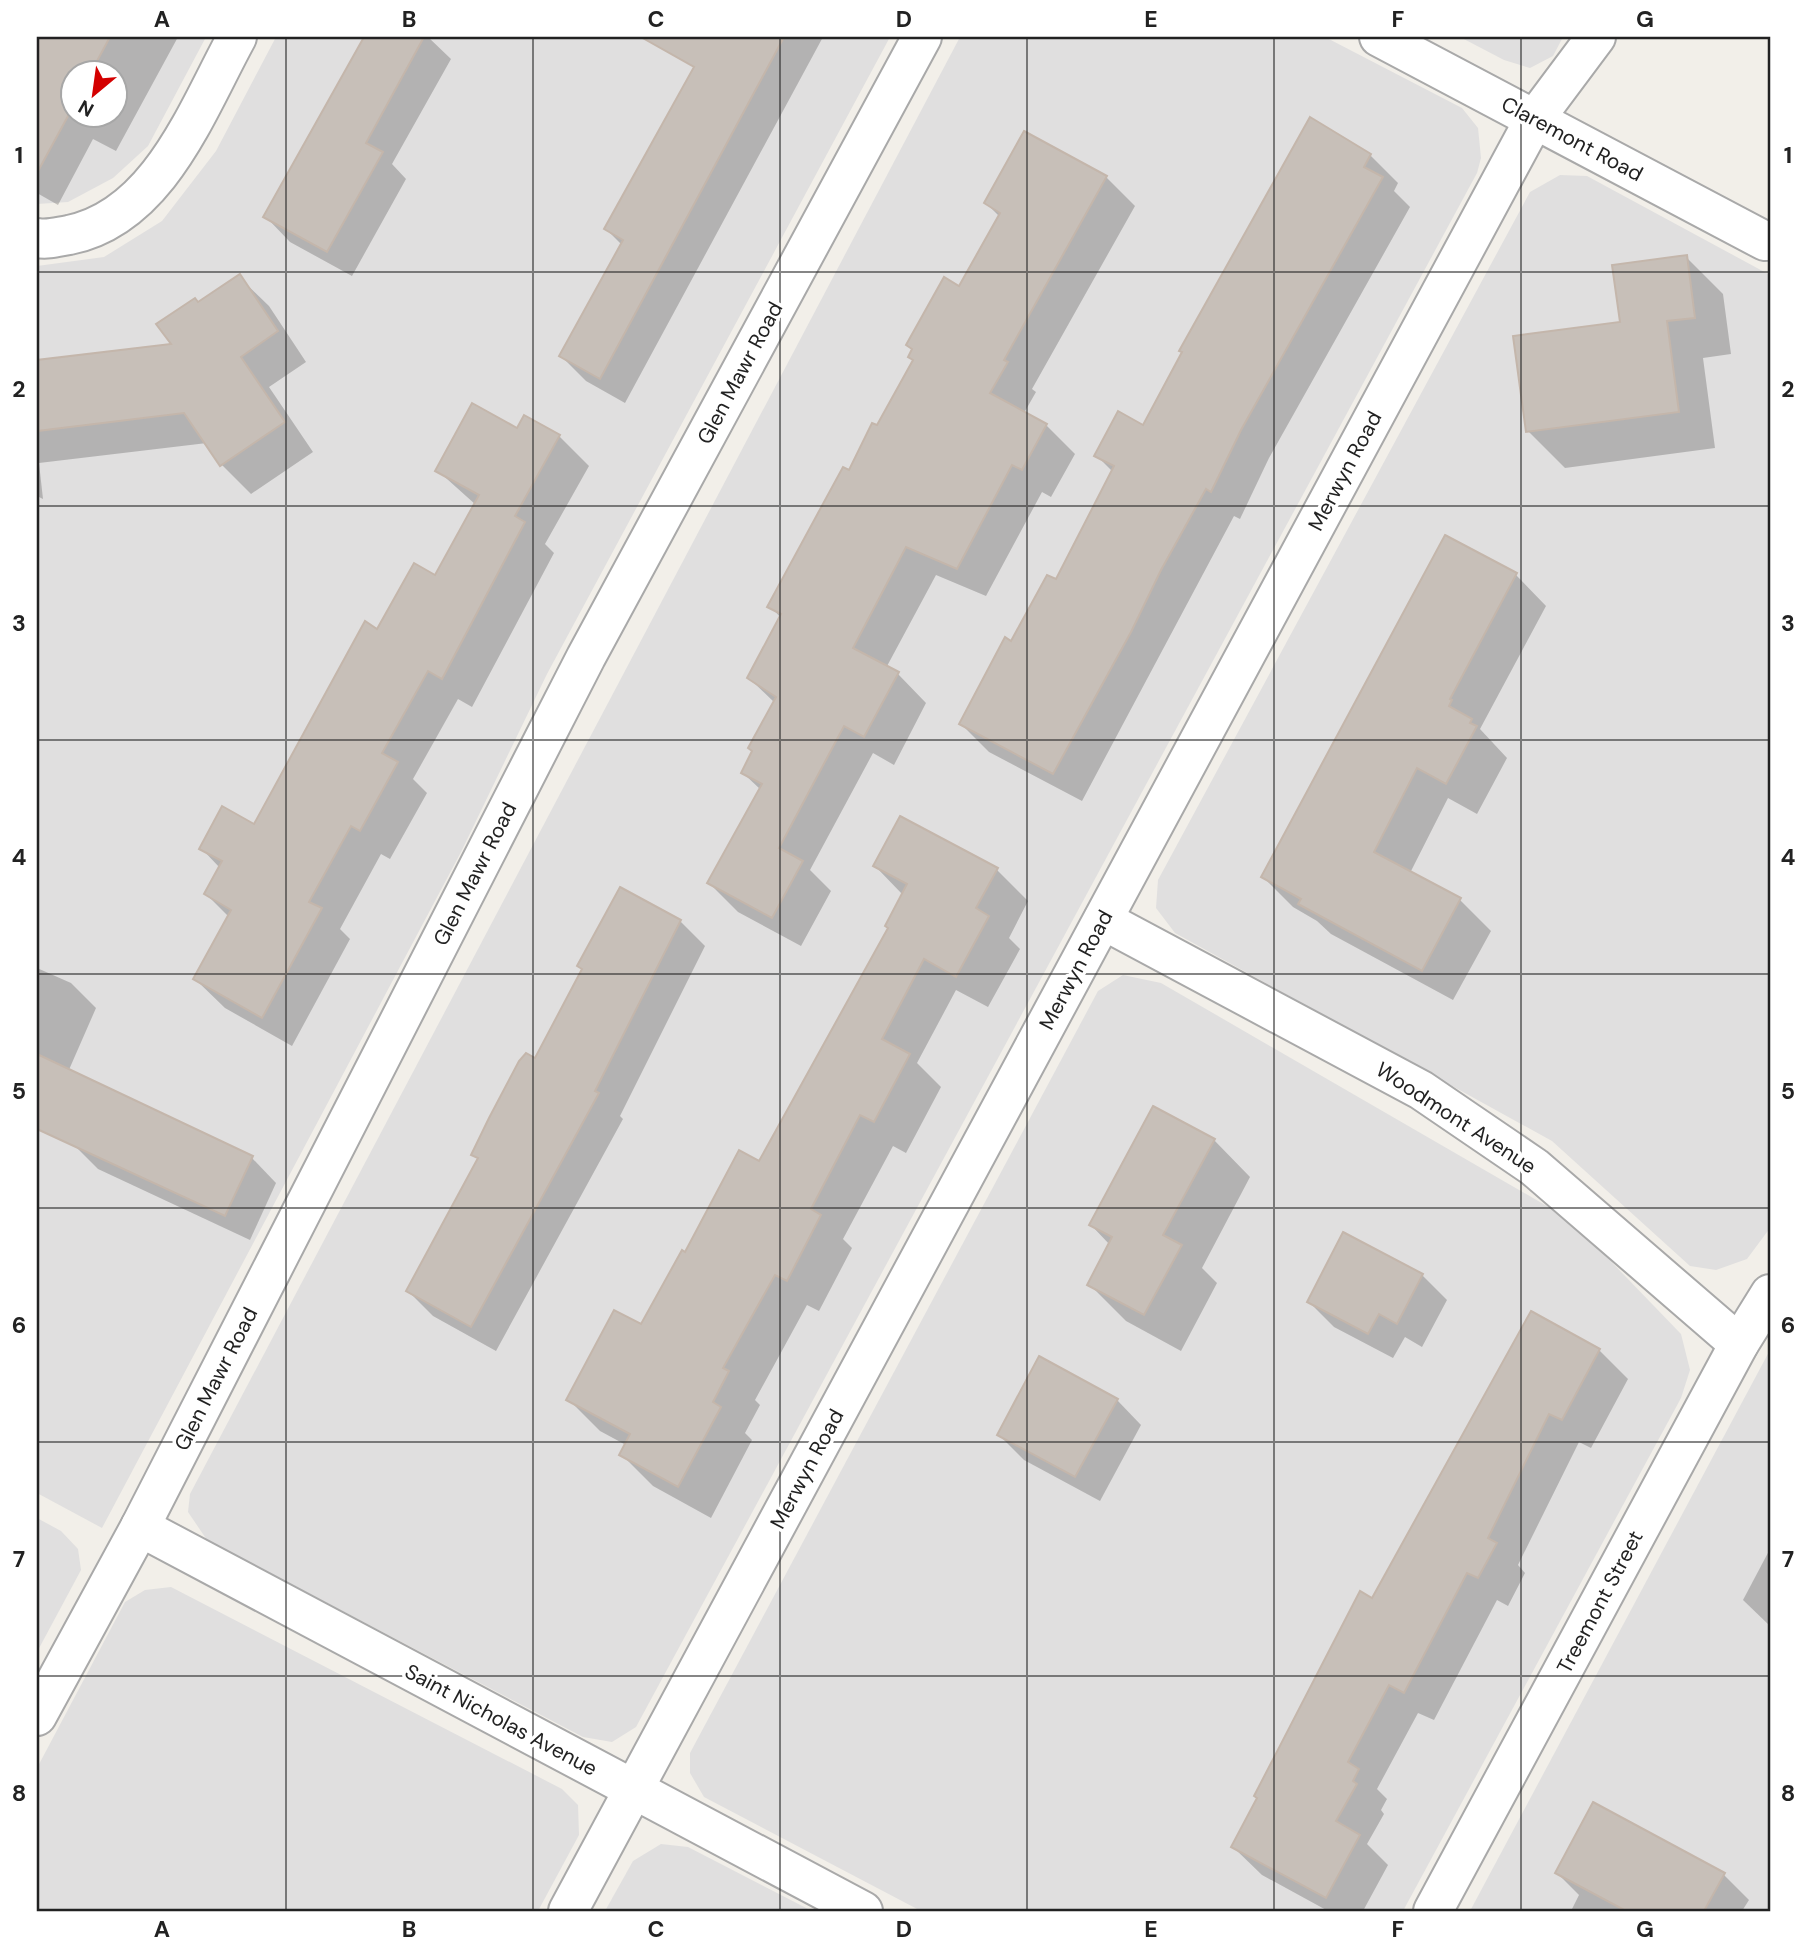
<svg xmlns="http://www.w3.org/2000/svg" width="1807" height="1948" viewBox="0 0 1807 1948" font-family="'DM Sans',sans-serif">
<style>
.residential{fill:#e0dfdf;fill-rule:evenodd}
.shadow{fill:#0003;fill-rule:evenodd}
.building{fill:#c7bfb8;stroke:#c4b6ab;stroke-width:2}
.lines{fill:none;stroke-linecap:round;stroke-linejoin:round}
.minor-casing{stroke:#a9a9a9;stroke-width:42}
.minor{stroke:#fff;stroke-width:38}
.grid{fill:none;stroke:#222;stroke-width:2;stroke-opacity:0.55}
.labels{text-anchor:middle;dominant-baseline:central;stroke-width:7;stroke-linejoin:round;paint-order:stroke}
.street-label{font-size:21px;fill:#222;stroke:#fff}
.neatline{fill:none;stroke:#222;stroke-width:2.5}
.grid-label{font-size:23px;text-anchor:middle;font-weight:bold;fill:#222}
</style>
<rect width="100%" height="100%" fill="#f2efe9"/>
<g class="residential">
<path d="M37,37H206L148,146L113,178L68,202L37,204ZM74,74H116V116H74Z"/>
<polygon points="276,37 890,37 547,674 461,852 102,1528 37,1493 37,266 104,257 162,221 216,151"/>
<polygon points="960,37 1325,37 1462,108 1478,128 1481,158 1477,173 636,1727 612,1742 583,1737 207,1540 188,1512 190,1494"/>
<polygon points="1460,37 1563,37 1553,56 1530,68 1504,60"/>
<polygon points="1560,175 1587,176 1770,275 1770,1228 1747,1259 1716,1270 1690,1266 1552,1141 1175,933 1156,908 1158,880 1530,192"/>
<polygon points="1123,975 1161,983 1571,1220 1681,1334 1690,1370 1681,1398 1403,1911 921,1911 704,1797 690,1773 690,1753 1098,991"/>
<polygon points="1770,1350 1770,1911 1470,1911"/>
<polygon points="37,1518 61,1531 78,1549 81,1570 37,1652"/>
<polygon points="171,1587 562,1789 578,1805 579,1835 538,1911 37,1911 37,1768 125,1602 145,1590"/>
<polygon points="661,1844 688,1847 812,1911 605,1911 633,1861"/>
</g>
<g class="shadow">
<path d="M38,37H178L116,151L93,139L58,205L37,193ZM74,74H116V116H74Z"/>
<polygon points="366,37 428,37 451,59 392,164 406,179 352,276 290,242 266,217"/>
<polygon points="705,37 823,37 625,403 586,381 561,356 622,245 606,229 696,68 690,63"/>
<polygon points="1370,155 1398,183 1394,191 1410,207 1269,458 1240,519 1234,516 1082,801 989,752 961,724 1012,643 1056,582 1113,472 1096,455 1144,427"/>
<polygon points="1106,177 1135,206 1032,389 1036,392 1024,413 1046,425 1075,454 1051,497 1042,492 986,596 936,575 886,668 898,674 926,703 894,765 873,753 810,870 831,891 801,946 738,912 709,883 761,790 743,773 775,703 749,678 781,618 770,606 1000,217 986,203"/>
<polygon points="1686,257 1723,294 1731,354 1703,358 1715,448 1565,468 1528,431"/>
<polygon points="239,277 269,306 306,362 269,387 313,452 251,494 222,465 207,443 39,463 43,499 37,496 37,362 174,346 199,304"/>
<polygon points="518,430 559,436 589,466 545,544 554,553 472,707 458,699 413,779 427,793 390,859 381,854 340,929 350,939 292,1046 225,1008 195,979 229,917 206,894 220,868 201,848 255,827 378,631 436,577 476,505 437,470"/>
<polygon points="1516,575 1546,606 1480,729 1507,758 1477,814 1448,798 1410,873 1460,900 1491,931 1453,1000 1331,934 1317,921 1293,907 1263,877"/>
<polygon points="875,866 997,870 1028,901 1009,938 1020,949 988,1007 956,990 917,1063 941,1087 906,1153 893,1146 843,1239 852,1248 819,1311 807,1305 755,1400 760,1405 745,1433 752,1440 711,1518 653,1486 621,1454 626,1445 600,1431 568,1399 642,1326 686,1254 760,1163 890,929 903,895"/>
<polygon points="680,921 705,946 620,1116 623,1119 496,1351 433,1316 408,1291 479,1160 474,1155 535,1060"/>
<polygon points="37,968 71,983 96,1008 61,1088 37,1077"/>
<polygon points="1214,1140 1250,1177 1202,1268 1217,1283 1181,1351 1126,1321 1089,1284 1110,1245 1091,1225"/>
<polygon points="73,1144 252,1158 276,1183 250,1240 98,1169"/>
<polygon points="1422,1275 1447,1300 1422,1347 1405,1337 1393,1358 1334,1327 1309,1302"/>
<polygon points="1599,1350 1628,1379 1591,1448 1579,1442 1518,1565 1525,1573 1508,1606 1497,1600 1434,1720 1418,1713 1377,1789 1387,1799 1381,1810 1384,1814 1367,1844 1388,1865 1363,1911 1328,1911 1262,1875 1233,1847 1373,1600"/>
<polygon points="1117,1400 1141,1425 1100,1501 1024,1460 999,1435"/>
<polygon points="1770,1549 1770,1626 1743,1600"/>
<polygon points="1557,1873 1724,1875 1749,1900 1742,1911 1571,1911 1579,1895"/>
</g>
<g class="building">
<polygon points="37,37 110,37 90,74 74,74 74,105 37,173"/>
<polygon points="364,37 424,37 366,143 383,152 327,252 263,217"/>
<polygon points="641,37 784,37 600,379 559,356 623,240 604,229 694,67"/>
<polygon points="1310,117 1371,154 1364,167 1383,177 1241,430 1211,492 1206,489 1161,570 1131,632 1053,774 959,724 1005,637 1011,641 1047,575 1056,579 1114,466 1094,456 1118,411 1143,425 1182,352 1179,351"/>
<polygon points="1024,131 1107,176 1004,360 1008,362 990,393 1047,424 1022,470 1012,465 957,569 906,547 853,648 899,672 864,737 844,726 779,848 803,861 772,918 707,883 762,784 741,773 752,751 748,748 776,697 747,678 781,614 767,607 843,467 849,470 872,423 877,425 913,360 908,357 912,349 906,345 944,277 959,286 1000,213 984,203"/>
<polygon points="1687,255 1695,318 1667,321 1679,412 1526,432 1513,336 1620,322 1612,265"/>
<polygon points="240,274 278,331 241,357 285,422 220,466 184,413 37,431 37,360 171,344 156,324 195,298 198,302"/>
<polygon points="472,403 517,428 524,415 560,435 515,516 525,522 442,679 428,671 382,753 398,762 360,831 351,826 309,902 322,908 262,1018 193,979 231,910 204,894 222,861 199,849 222,806 254,824 365,621 377,629 414,563 435,575 479,495 435,471"/>
<polygon points="1445,535 1517,573 1450,699 1452,700 1449,706 1472,719 1470,723 1477,726 1446,784 1417,768 1374,852 1461,898 1422,971 1298,904 1301,899 1261,877"/>
<polygon points="900,816 998,868 976,908 989,916 956,977 924,959 882,1039 910,1054 874,1122 860,1115 811,1209 821,1215 787,1281 775,1275 723,1368 729,1371 713,1402 721,1407 678,1487 619,1455 630,1434 566,1400 614,1310 641,1324 682,1250 685,1252 739,1150 759,1161 888,928 885,926 907,884 873,866"/>
<polygon points="620,887 681,920 595,1091 599,1093 471,1327 406,1291 478,1158 471,1155 489,1118 519,1061 526,1053 535,1058 582,969 577,966"/>
<polygon points="37,1054 253,1156 225,1216 37,1129"/>
<polygon points="1153,1106 1215,1139 1163,1235 1182,1245 1144,1315 1087,1285 1112,1237 1089,1225"/>
<polygon points="1343,1232 1423,1274 1397,1324 1379,1314 1368,1334 1307,1302"/>
<polygon points="1531,1311 1600,1349 1562,1420 1549,1414 1488,1538 1497,1543 1478,1578 1467,1573 1404,1693 1389,1685 1348,1762 1359,1769 1353,1781 1357,1784 1336,1821 1360,1835 1326,1898 1231,1847 1257,1798 1254,1796 1360,1591 1372,1598"/>
<polygon points="1039,1356 1118,1399 1075,1477 997,1435"/>
<polygon points="1593,1802 1725,1873 1704,1911 1626,1911 1555,1873"/>
</g>
<g class="lines">
<g class="minor-casing">
<g id="minor">
<polyline points="1379,37 1765,241"/>
<path d="M37,238C48,240 57,237 69,235C159,217 197,110 237,37"/>
<polyline points="1103,920 1421,1090 1534,1167 1739,1344"/>
<polyline points="140,1527 863,1911"/>
<polyline points="37,1716 140,1527 586,657 922,37"/>
<polyline points="568,1911 1534,120 1596,37"/>
<polyline points="1433,1911 1739,1344 1770,1294"/>
</g>
</g>
<use href="#minor" class="minor"/>
</g>
<path class="grid" d="M286,37V1911M533,37V1911M780,37V1911M1027,37V1911M1274,37V1911M1521,37V1911M37,272H1770M37,506H1770M37,740H1770M37,974H1770M37,1208H1770M37,1442H1770M37,1676H1770"/>
<g class="labels">
<g class="street-label">
<text transform="translate(1572 139) rotate(28)">Claremont Road</text>
<text transform="translate(740 373) rotate(-62)">Glen Mawr Road</text>
<text transform="translate(1345 471) rotate(-62)">Merwyn Road</text>
<text transform="translate(475 874) rotate(-63)">Glen Mawr Road</text>
<text transform="translate(1076 970) rotate(-62)">Merwyn Road</text>
<text transform="translate(1456 1118) rotate(33)">Woodmont Avenue</text>
<text transform="translate(216 1379) rotate(-63)">Glen Mawr Road</text>
<text transform="translate(807 1469) rotate(-62)">Merwyn Road</text>
<text transform="translate(1600 1602) rotate(-62)">Treemont Street</text>
<text transform="translate(501 1720) rotate(28)">Saint Nicholas Avenue</text>
</g>
</g>
<rect width="1807" height="1948" fill="none" stroke="#ffffff" stroke-width="77"/>
<g transform="translate(94 94) rotate(209)"><circle r="33" fill="#ffffff" stroke="#a7a7a7" stroke-width="2"/>
<path d="M0-5L12 26L0 18L-12 26Z" fill="#d40000"/>
<text y="-10" font-size="19" font-weight="bold" text-anchor="middle" fill="#222222">N</text>
</g>
<rect x="38" y="38" width="1731" height="1872" class="neatline"/>
<g class="grid-label">
<text x="162" y="27">A</text>
<text x="409" y="27">B</text>
<text x="656" y="27">C</text>
<text x="904" y="27">D</text>
<text x="1151" y="27">E</text>
<text x="1398" y="27">F</text>
<text x="1645" y="27">G</text>
<text x="19" y="163">1</text>
<text x="1788" y="163">1</text>
<text x="19" y="397">2</text>
<text x="1788" y="397">2</text>
<text x="19" y="631">3</text>
<text x="1788" y="631">3</text>
<text x="19" y="865">4</text>
<text x="1788" y="865">4</text>
<text x="19" y="1099">5</text>
<text x="1788" y="1099">5</text>
<text x="19" y="1333">6</text>
<text x="1788" y="1333">6</text>
<text x="19" y="1567">7</text>
<text x="1788" y="1567">7</text>
<text x="19" y="1801">8</text>
<text x="1788" y="1801">8</text>
<text x="162" y="1937">A</text>
<text x="409" y="1937">B</text>
<text x="656" y="1937">C</text>
<text x="904" y="1937">D</text>
<text x="1151" y="1937">E</text>
<text x="1398" y="1937">F</text>
<text x="1645" y="1937">G</text>
</g>
</svg>
